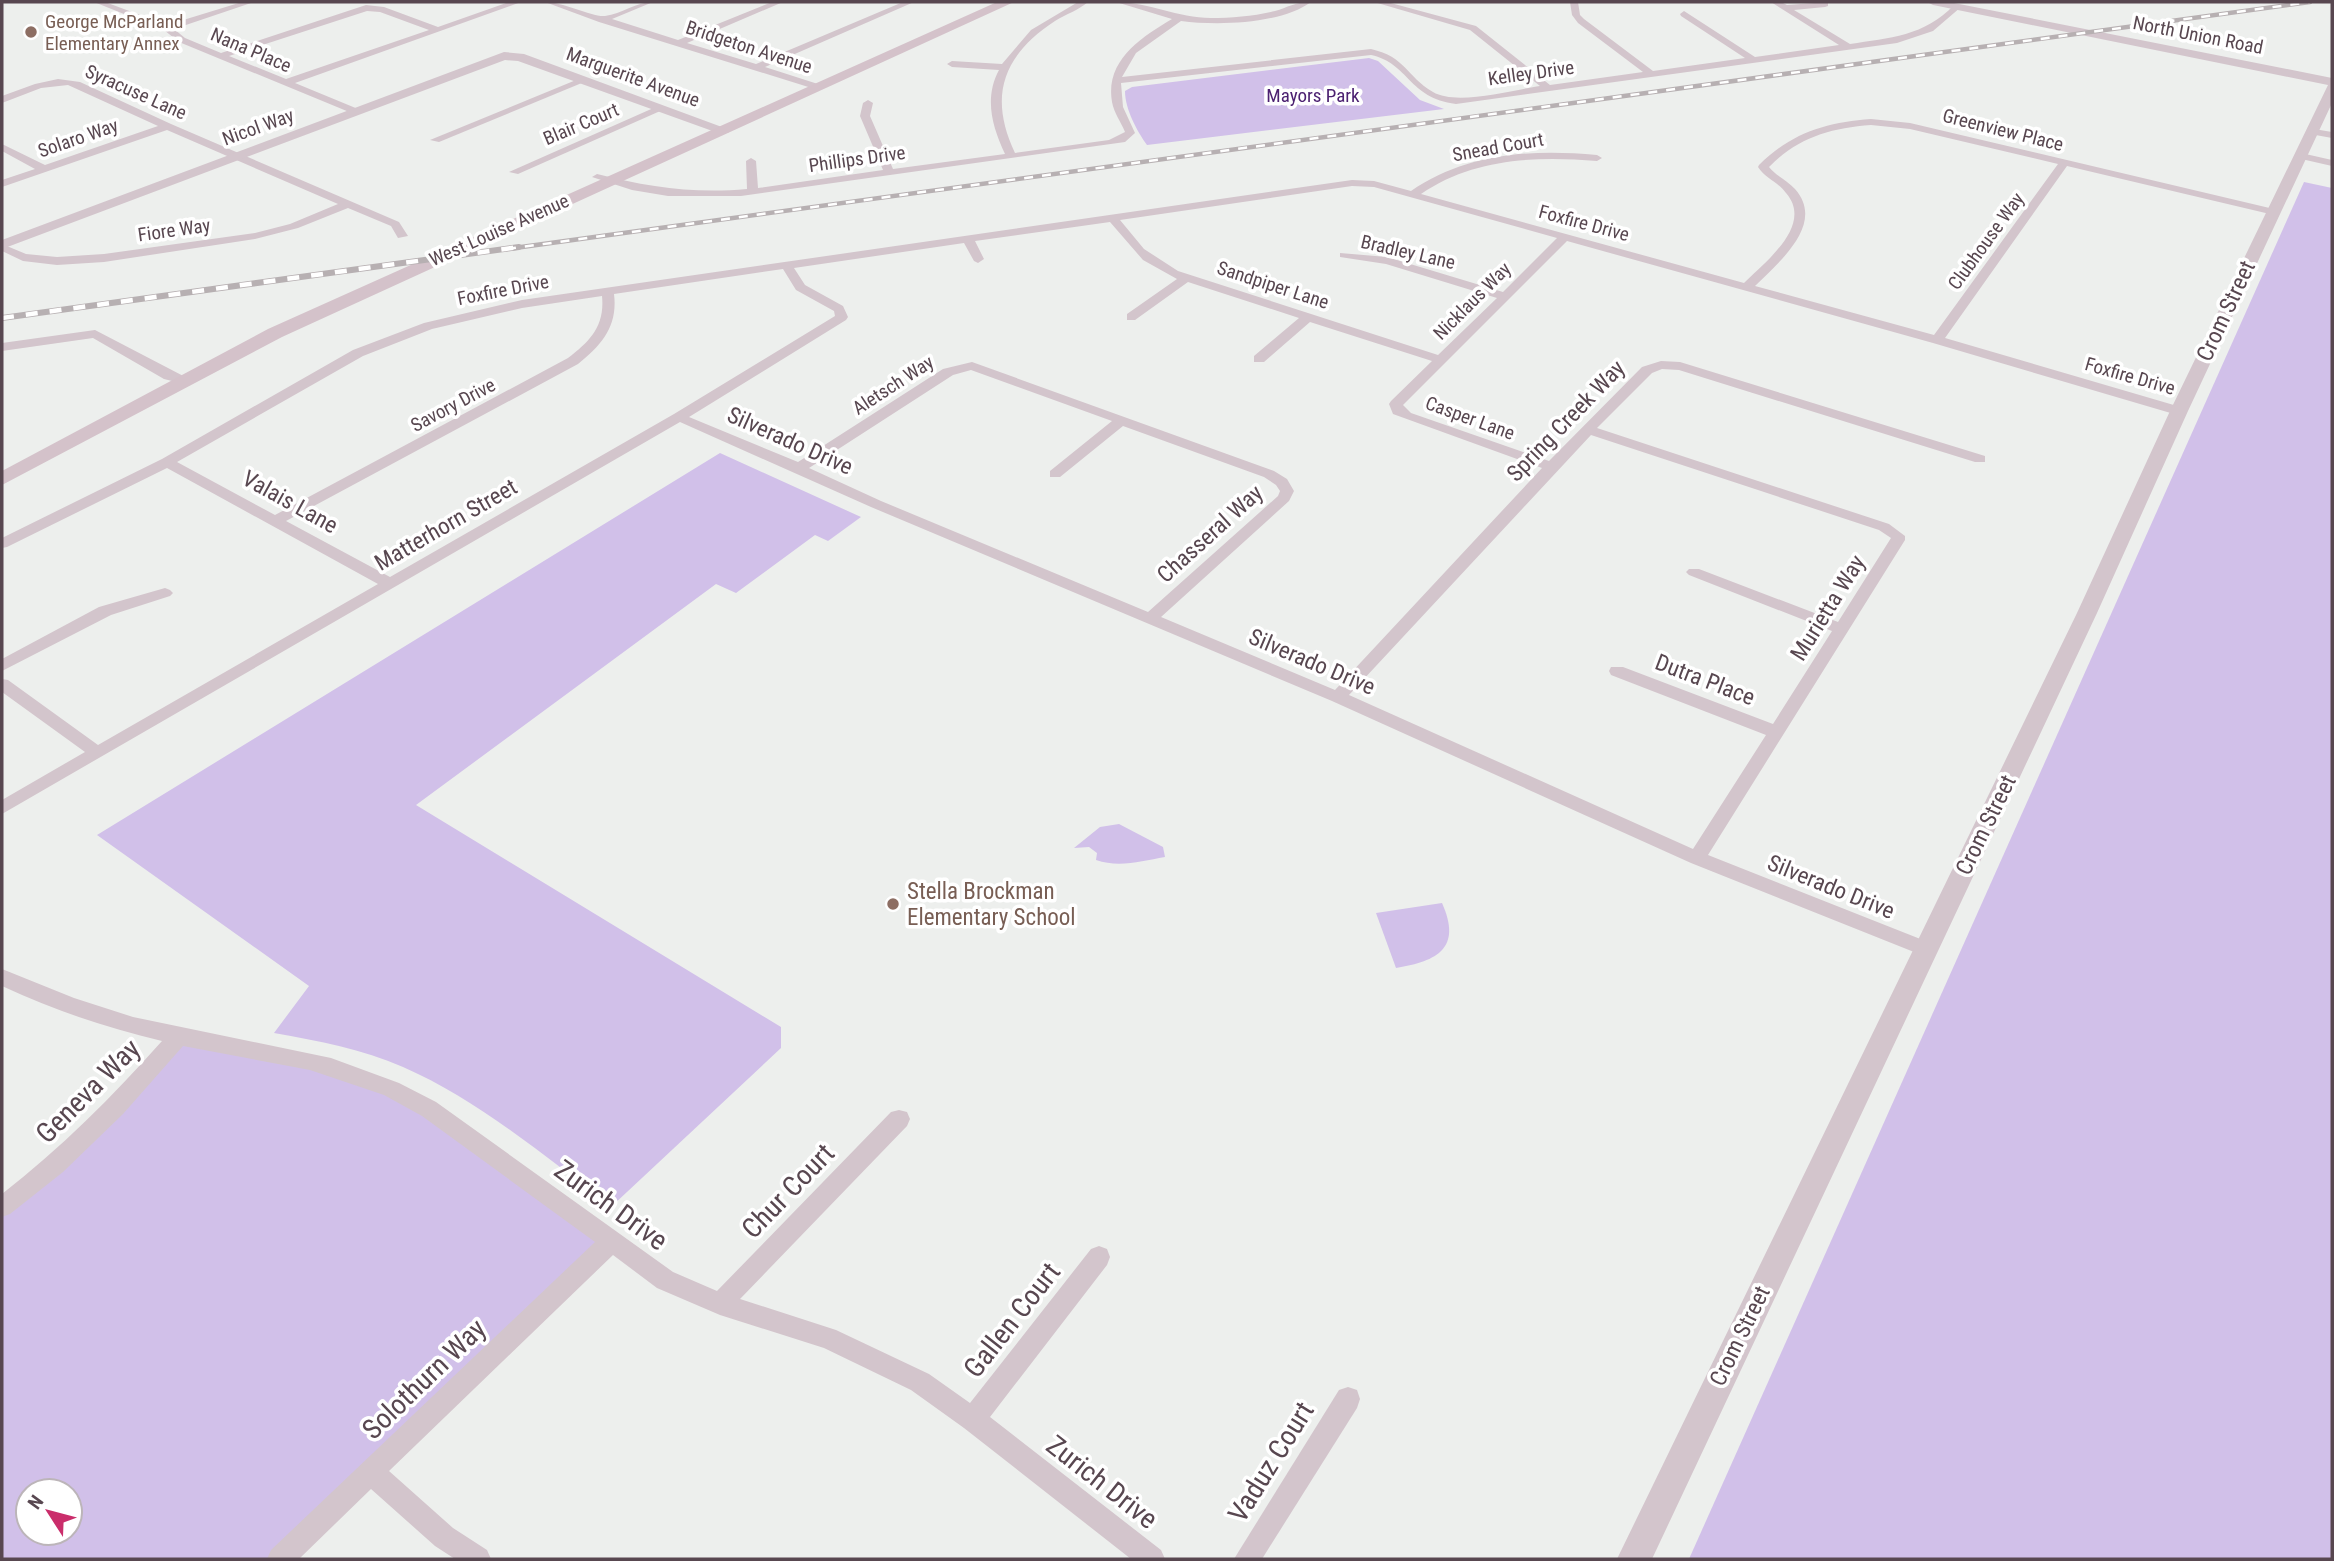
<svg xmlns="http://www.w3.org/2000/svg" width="2334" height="1561" viewBox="0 0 2334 1561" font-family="'Roboto Condensed',sans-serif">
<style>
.green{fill:#d1c0e9;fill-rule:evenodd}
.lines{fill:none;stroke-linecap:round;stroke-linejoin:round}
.minor{fill:#d3c5cc;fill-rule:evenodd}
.tertiary{fill:#d3c5cc;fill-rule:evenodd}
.secondary{fill:#d4c2ca;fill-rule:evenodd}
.rail-far1-casing{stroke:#b7b0b2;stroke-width:4.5}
.rail-casing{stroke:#b7b0b2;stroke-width:6}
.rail-far1{stroke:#fff;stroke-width:2.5;stroke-dasharray:9;stroke-linecap:butt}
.rail{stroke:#fff;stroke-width:4.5;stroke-dasharray:12;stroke-linecap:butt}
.education-dot{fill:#8d6e63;stroke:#fff;stroke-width:2.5}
.labels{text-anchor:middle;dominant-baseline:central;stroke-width:7;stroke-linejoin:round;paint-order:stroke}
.far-education-label{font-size:19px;fill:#785e54;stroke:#fff;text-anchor:start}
.far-street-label{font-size:19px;fill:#584750;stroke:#fff}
.far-park-label{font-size:19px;fill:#4c2171;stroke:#fff}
.street-label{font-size:23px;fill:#584750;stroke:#fff}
.education-label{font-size:23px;fill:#785e54;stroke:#fff;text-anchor:start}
.near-street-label{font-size:28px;fill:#584750;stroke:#fff}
</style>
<rect width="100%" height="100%" fill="#edefed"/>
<g class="green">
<path d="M1369,58L1378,61L1420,100L1444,109L1147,145C1137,131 1125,109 1125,91L1132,87Z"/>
<polygon points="2304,182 2332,188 2332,1559 1689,1559"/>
<path d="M720,453L861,517L828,541L815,535L736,593L716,584L416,805L781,1027V1048L612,1206C546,1158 479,1100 403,1067C362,1049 319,1041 274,1033L309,986L97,835Z"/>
<path d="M1119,824L1163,847L1165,857C1142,861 1119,868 1096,860L1097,853L1089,847L1074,848L1100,827Z"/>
<path d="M1442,903C1462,948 1438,961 1396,968L1376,913Z"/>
<path d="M179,1037L267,1052L407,1095L610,1243L280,1559H2V1207L55,1165ZM28,1491H70V1533H28Z"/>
</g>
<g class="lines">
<g class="minor">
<path d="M94,2H105L167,25L242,2H254L174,29L185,38L221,53L366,5L384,7L438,27L509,2H521L295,83L358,109L359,111L354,114L179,42L164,30ZM367,11L380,12L429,30L286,79L229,56Z"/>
<path d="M545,2C564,2 591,17 605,16C622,14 635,2 653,2L612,19L678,40L772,2H783L687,43L756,64L903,2H914L765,67L821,85V89L818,90L599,22Z"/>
<path d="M1078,2H1088C1079,10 1066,14 1055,21C1003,55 988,96 1015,153L1109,140L1125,132C1121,122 1114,113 1112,102C1105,61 1140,38 1172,19L1116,2C1148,2 1178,18 1211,18C1232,18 1254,16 1275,11C1288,7 1298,1 1311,2C1281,24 1218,26 1181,21L1136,53L1122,77L1371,49C1406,57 1406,76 1433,92C1456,106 1513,90 1540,86L1470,30L1374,2H1387L1476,26L1550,85L1643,72L1578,23L1572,15L1570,2H1578L1580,15L1584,19L1653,71L1745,58L1681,16L1680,14L1684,11L1755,57L1839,45L1771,2H1781L1787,5L1828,2V6L1825,7L1794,10L1850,44C1889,38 1925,36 1954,5L1961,7L1933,31L1897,43L1456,104C1408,98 1409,63 1371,55L1121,83L1123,107L1135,133L1125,142L741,196H668L632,190L592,177L597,174C647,187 695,194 747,189L746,161L751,158L756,161L758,188L883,170L860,116L863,103L868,100L873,103L870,116L893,169L1005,154C992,126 984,98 999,70L952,67L947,64L952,61L1002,64L1031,30Z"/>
<polygon points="581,78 589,80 439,142 430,140"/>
<polygon points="58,79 80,82 171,124 399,222 408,236 398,238 391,226 348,208 298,228 255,239 104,262 57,265 23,261 2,251 2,244 26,254 57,257 104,254 255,233 290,224 338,204 167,130 2,187 2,180 35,169 2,151 2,144 45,165 158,126 68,85 41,88 2,103 2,96 35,84"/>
<polygon points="658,106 667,108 518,174 509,172"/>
<path d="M1871,119L1910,123L2278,210V214L2274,215L2067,166L1945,338L2184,408V414H2174L1933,343L1567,241L1403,405L1411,413L1549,461L1642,367L1661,361L1680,362L1985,456V462H1975L1679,370L1662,369L1652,373L1597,428L1889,524L1905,536V540L1708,855L1933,944L1936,949L1933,954L1926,957L1919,954L1691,863L1332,701L871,507L680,422L2,814V800L85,752L2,692V679L8,680L98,745L378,584L167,468L7,547L2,548V538L162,459L353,350L424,323L522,300L1352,180L1374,181L1411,191C1467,153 1531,149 1597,155L1602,158L1597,161C1536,156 1473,158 1421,194L1744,283C1765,262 1814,225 1786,193C1778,182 1765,178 1758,167L1759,165C1791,133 1827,122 1871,119ZM1871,125L1910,129L2058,164L1934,335L1755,286C1779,262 1826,224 1795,189C1787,180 1776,176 1769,167C1797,138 1830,128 1871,125ZM1352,186L1374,187L1557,238L1503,292L1387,257L1340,253V257L1386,264L1497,298L1438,355L1178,271L1144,249L1120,220ZM1110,222L1143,260L1177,279L1127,314V320H1135L1188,282L1299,318L1254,356V362H1264L1310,322L1432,361L1391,401L1389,404L1393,414L1542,468L1335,690L1161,617L1289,501L1294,491L1287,479L1274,471L972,362L943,369L798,462L689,417L846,320L848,317L843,306L805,285L794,268L964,243L974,261L978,263L984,259L975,241ZM783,269L796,290L834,311L835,316L674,414L390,577L286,521L578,364C602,345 618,326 614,294ZM602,296C605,326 590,341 568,358L275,515L177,462L363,356L432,329L522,308ZM971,370L1112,421L1050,471V477H1060L1123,426L1264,477L1276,485L1280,491L1278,496L1148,612L881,501L809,468L953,375ZM1591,435L1879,530L1891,538L1838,622L1699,569H1689L1686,572L1689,575L1832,631L1773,724L1623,667H1611L1609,671L1611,675L1766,735L1693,849L1349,695Z"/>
<polygon points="2314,129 2332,132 2332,138 2310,134 2310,130"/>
<polygon points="2301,153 2332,160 2332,166 2297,158 2296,156"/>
<polygon points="95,330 191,380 184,384 164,379 93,338 2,351 2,343"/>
<polygon points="165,588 170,590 173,593 170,596 111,615 2,671 2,659 99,607"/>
<path d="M2,969L74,998L133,1017L331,1058L399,1083L436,1102L673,1272L717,1291L891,1112L899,1110L907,1112L910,1119L907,1126L740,1299L836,1330L929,1374L970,1403L1091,1249L1099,1246L1107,1249L1110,1257L1107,1265L990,1417L1161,1550L1165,1559H1131L964,1428L911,1390L824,1348L720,1315L657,1288L613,1255L389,1471L453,1528L487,1550L491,1559H455L435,1546L371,1489L299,1559H267L271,1550L595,1242L422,1116L384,1095L310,1070L183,1046L123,1114L63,1172L10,1214L2,1217V1194C61,1148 112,1097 162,1041C107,1028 53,1010 2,986Z"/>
<polygon points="1348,1387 1357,1390 1360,1399 1357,1408 1262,1559 1234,1559 1339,1390"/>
</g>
<g class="tertiary">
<polygon points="1927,2 1949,2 2332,78 2332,103 2188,411 2097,613 1652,1559 1617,1559 2077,613 2170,411 2328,85 1933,5"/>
<polygon points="504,52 524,54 730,130 728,133 718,133 518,61 505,60 2,249 2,240"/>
</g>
<polygon class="secondary" points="997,2 1014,2 282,337 2,485 2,471 268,329"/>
<g class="rail-far1-casing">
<polyline id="rail-far1" points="507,249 2310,2"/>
</g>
<g class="rail-casing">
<polyline id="rail" points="2,318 519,247"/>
</g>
<use href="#rail-far1" class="rail-far1"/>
<use href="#rail" class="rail"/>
</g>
<g class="education-dot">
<circle cx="31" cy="32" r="7"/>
<circle cx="893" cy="904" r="7"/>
</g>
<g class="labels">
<g class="far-education-label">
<text x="45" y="21">George McParland<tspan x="45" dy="22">Elementary Annex</tspan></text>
</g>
<g class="far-street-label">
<text transform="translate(2198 35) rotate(11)">North Union Road</text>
<text transform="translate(749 47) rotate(18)">Bridgeton Avenue</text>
<text transform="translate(251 50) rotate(23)">Nana Place</text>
<text transform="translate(1531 73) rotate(-8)">Kelley Drive</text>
<text transform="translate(633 77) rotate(20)">Marguerite Avenue</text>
<text transform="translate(136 92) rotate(24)">Syracuse Lane</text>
<text transform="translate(581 124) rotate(-23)">Blair Court</text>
<text transform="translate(258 127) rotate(-20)">Nicol Way</text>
<text transform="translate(2003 130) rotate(14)">Greenview Place</text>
<text transform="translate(78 138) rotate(-19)">Solaro Way</text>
<text transform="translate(1498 147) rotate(-10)">Snead Court</text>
<text transform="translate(857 159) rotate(-8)">Phillips Drive</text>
<text transform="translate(1584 223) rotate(15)">Foxfire Drive</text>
<text transform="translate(174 230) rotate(-8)">Fiore Way</text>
<text transform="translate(499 230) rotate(-24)">West Louise Avenue</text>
<text transform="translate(1986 241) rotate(-54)">Clubhouse Way</text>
<text transform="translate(1408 252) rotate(13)">Bradley Lane</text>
<text transform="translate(1273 285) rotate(18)">Sandpiper Lane</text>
<text transform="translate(503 290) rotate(-11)">Foxfire Drive</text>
<text transform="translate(1472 301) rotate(-45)">Nicklaus Way</text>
<text transform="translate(2130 376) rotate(16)">Foxfire Drive</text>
<text transform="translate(893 385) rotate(-33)">Aletsch Way</text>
<text transform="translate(453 405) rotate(-28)">Savory Drive</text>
<text transform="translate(1470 418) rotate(20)">Casper Lane</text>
</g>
<g class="far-park-label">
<text x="1313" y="95">Mayors Park</text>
</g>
<g class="street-label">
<text transform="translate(2226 311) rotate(-65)">Crom Street</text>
<text transform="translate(1566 421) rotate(-46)">Spring Creek Way</text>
<text transform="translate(790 441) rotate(24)">Silverado Drive</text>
<text transform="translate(290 502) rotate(29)">Valais Lane</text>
<text transform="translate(446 525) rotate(-30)">Matterhorn Street</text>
<text transform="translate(1210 534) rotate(-42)">Chasseral Way</text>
<text transform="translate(1828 608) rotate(-58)">Murietta Way</text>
<text transform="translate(1312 662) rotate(23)">Silverado Drive</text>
<text transform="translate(1705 680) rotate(21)">Dutra Place</text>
<text transform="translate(1986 825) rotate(-64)">Crom Street</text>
<text transform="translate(1831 887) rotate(22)">Silverado Drive</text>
<text transform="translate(1740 1336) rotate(-64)">Crom Street</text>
</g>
<g class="education-label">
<text x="907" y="891">Stella Brockman<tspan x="907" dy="26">Elementary School</tspan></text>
</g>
<g class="near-street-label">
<text transform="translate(88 1091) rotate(-45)">Geneva Way</text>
<text transform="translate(788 1191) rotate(-46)">Chur Court</text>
<text transform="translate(611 1205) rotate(36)">Zurich Drive</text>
<text transform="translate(1012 1320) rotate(-52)">Gallen Court</text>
<text transform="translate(424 1379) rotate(-44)">Solothurn Way</text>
<text transform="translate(1271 1462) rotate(-58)">Vaduz Court</text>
<text transform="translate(1102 1482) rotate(38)">Zurich Drive</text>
</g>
</g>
<rect width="2334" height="1561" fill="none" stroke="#584750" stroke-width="7"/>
<g transform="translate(49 1512) rotate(306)"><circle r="33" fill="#ffffff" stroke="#bcb5b9" stroke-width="2"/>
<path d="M0-5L12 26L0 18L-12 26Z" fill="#ca2d6b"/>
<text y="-10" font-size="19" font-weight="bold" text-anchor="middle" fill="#584750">N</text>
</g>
</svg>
